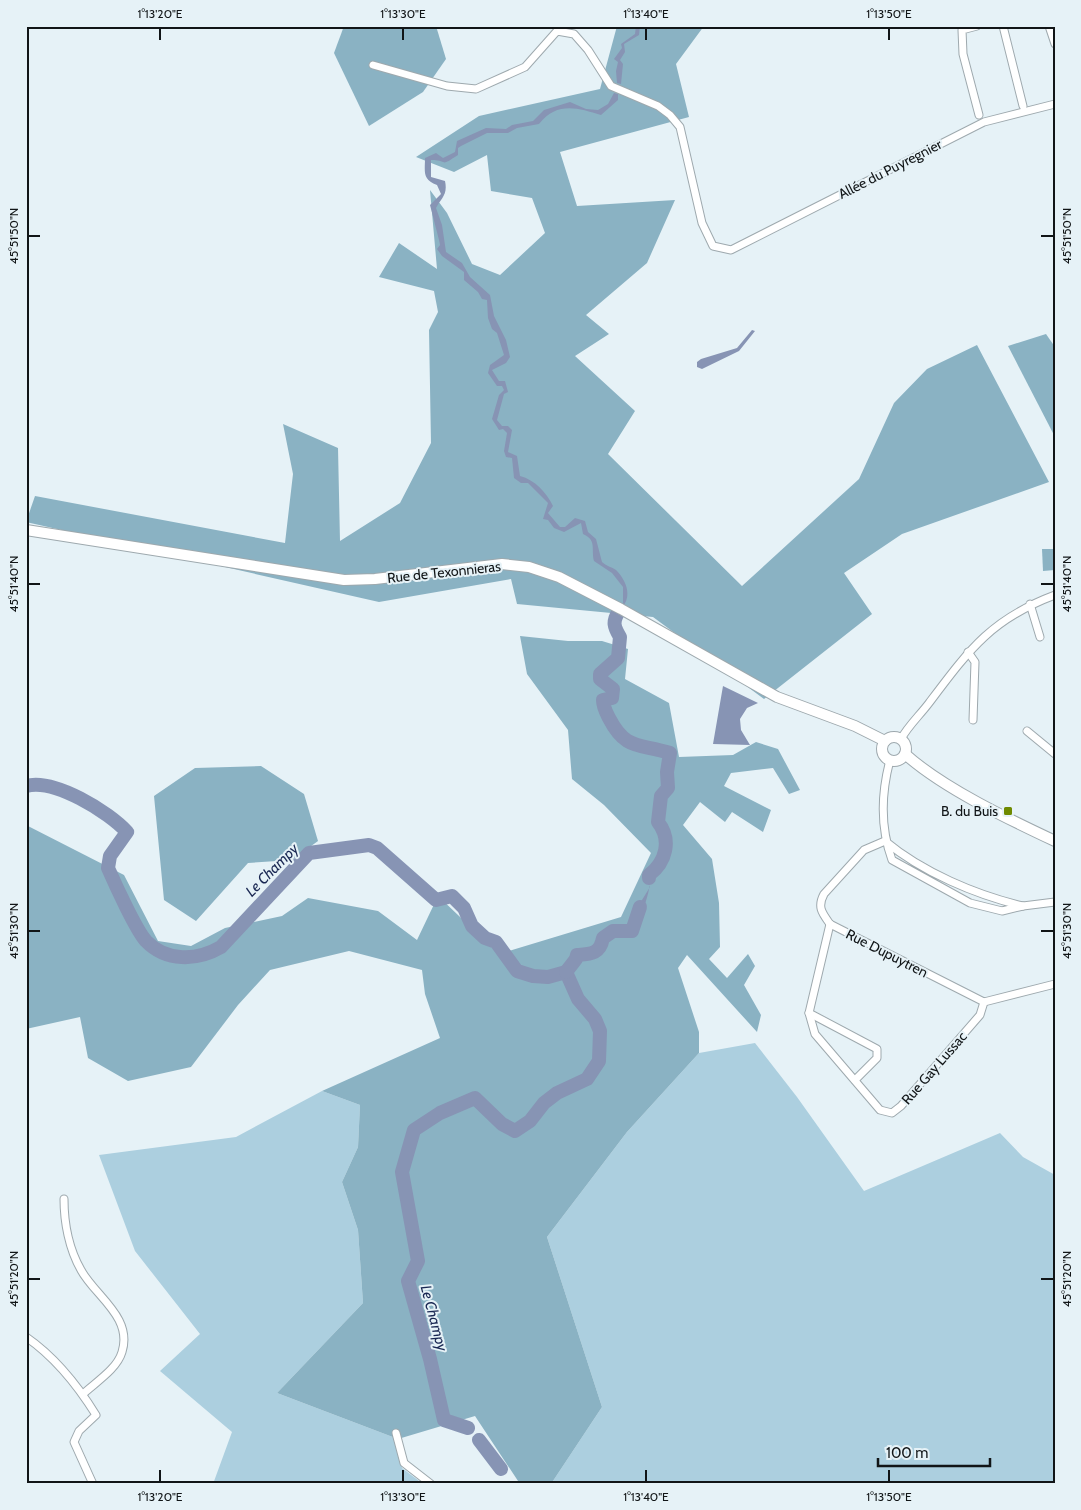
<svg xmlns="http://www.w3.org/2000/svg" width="1081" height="1510" viewBox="0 0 1081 1510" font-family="Cabin,sans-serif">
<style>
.green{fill:#accfdf}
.forest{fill:#8ab2c3}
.water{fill:#8794b4}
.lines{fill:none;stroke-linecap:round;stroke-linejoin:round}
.river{stroke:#8794b4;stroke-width:14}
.minor-casing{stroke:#9ea9ae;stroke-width:9}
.secondary-casing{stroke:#9ea9ae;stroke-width:12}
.minor{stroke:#fff;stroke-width:7}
.secondary{stroke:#fff;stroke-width:10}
.ticks{fill:none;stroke:#111517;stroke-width:2}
.poi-dot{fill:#6f8a00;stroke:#e6f2f7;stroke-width:2}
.labels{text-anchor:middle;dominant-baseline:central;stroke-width:4;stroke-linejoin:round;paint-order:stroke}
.street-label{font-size:14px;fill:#111517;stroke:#e6f2f7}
.poi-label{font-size:14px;fill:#111517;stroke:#e6f2f7;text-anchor:end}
.water-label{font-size:15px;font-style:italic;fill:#192752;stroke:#e6f2f7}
.neatline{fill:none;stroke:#111517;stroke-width:2}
.ticks-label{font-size:12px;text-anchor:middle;fill:#111517}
</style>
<rect width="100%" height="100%" fill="#e6f2f7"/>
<g class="green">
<polygon points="755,1043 797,1097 864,1191 1000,1133 1023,1157 1055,1175 1055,1484 551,1484 602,1407 547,1237 627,1132 699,1053"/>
<polygon points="322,1091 360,1105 358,1147 342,1182 358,1230 363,1303 277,1393 398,1439 402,1468 423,1484 213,1484 232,1432 160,1371 200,1334 135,1251 99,1155 236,1137"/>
</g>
<g class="forest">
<polygon points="344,26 436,26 446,59 423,92 369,126 334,53"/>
<polygon points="617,26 704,26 676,64 689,117 560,152 577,206 675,200 647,263 586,315 609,334 575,356 635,411 608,454 742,586 859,479 894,403 927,369 977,345 1049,482 902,534 844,573 872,614 764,699 653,617 517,604 511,579 379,602 26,522 35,496 285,543 293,474 283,424 338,448 340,541 400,503 431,443 429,330 438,312 434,291 379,277 399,243 437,269 430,190 447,213 472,264 500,275 545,233 532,198 491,191 487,155 454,172 416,157 479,116 600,89"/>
<polygon points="1046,334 1055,347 1055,437 1008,346"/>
<polygon points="1042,549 1055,549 1055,570 1043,571"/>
<polygon points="520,636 568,641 602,641 628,649 625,679 669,703 679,757 733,755 756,742 778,749 800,790 789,794 773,768 731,773 724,786 771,810 763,832 732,812 725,822 700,802 683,825 712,859 719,903 720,947 709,959 727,978 748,954 755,966 744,985 761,1015 757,1032 687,955 678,968 699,1032 699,1053 627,1132 547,1237 602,1407 551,1484 520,1484 475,1416 398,1439 277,1393 363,1303 358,1230 342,1182 358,1147 360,1105 322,1091 440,1038 425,994 422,970 349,951 270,970 238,1005 191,1067 128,1081 88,1058 80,1017 26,1029 26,825 124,875 158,941 191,946 225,928 282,916 308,898 378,911 417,940 438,896 499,954 621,917 651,853 604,805 572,779 568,730 527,674"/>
<polygon points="261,766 304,794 318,841 292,860 248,863 196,921 164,900 154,796 195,768"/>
</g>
<g class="water">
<polygon points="636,26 640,26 639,35 624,44 625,52 620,60 623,64 621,84 617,83 616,71 618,62 614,59 622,48 621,44 635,34"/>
<path d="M614,93L618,94V100L601,115C578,108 557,101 539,124L517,128L508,133H487L461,146L458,148V155C438,168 450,160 431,160V177L445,181C448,195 441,198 436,208L442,225L446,252L462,263L470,277L490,295L494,316L506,340L510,357L506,363L492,370L499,381H505L508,392L504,394L497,420L502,426H508L512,430L508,452L517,456L520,476C535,480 546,492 553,506L548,513L560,527H565L575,518L585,521L588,532L596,539L602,562C606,566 612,567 616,570C626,580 632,595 623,606V587L612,573L594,561C591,549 597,540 583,534L581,523L564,532L554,528L548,520L543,519L548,503L528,483H521L514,478L512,458L506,457L504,451L507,433L503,429L499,430L492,419L499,395L504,390L502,386H497L488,373L490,365L504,355L497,333L492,329L488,318L487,300L482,299L478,292L464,280V272L442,256L437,249L440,245L439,240L430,205L441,194L437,185C422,179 425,172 425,158L436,153L443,158L455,152L457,141L486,128L506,129L512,125L533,121L544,110L570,102L586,109L598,110L608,104Z"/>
<polygon points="752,330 755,331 739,351 702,369 697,367 697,362 701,359 737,348"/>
<path d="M616,615V625L622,634L619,645L621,659L605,671L602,678L614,685L618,694L616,699L606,702V705C609,713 612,723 617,730C629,749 666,740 674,754L668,760L671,787C663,799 657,810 661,825L668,829C668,841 667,855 662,865C660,870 654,872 651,876C651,888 640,925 632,933H614L603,941L605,946L592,957L578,956L571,973L575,987L597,1016L604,1033L600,1065L582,1084L558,1095L545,1104L523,1130L512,1133L501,1126L502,1123L514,1130L521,1129L552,1096L586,1079L599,1061L600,1031L595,1019L578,999L566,972L576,959L577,955C592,951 599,958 603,938C612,930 621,932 632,931L642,900L650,887L649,875L660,866L667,842L665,831L658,822L661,796L668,788L667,765L670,753C643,739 624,753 609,718C607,712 603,707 603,700L612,698L614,694L613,689L600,679V674L618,658L620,637L614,628Z"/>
<polygon points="723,686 758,703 747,708 740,719 741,730 750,745 713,744"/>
</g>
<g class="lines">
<g class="river">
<path d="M619,611C612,622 614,627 620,637L618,658L600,674V679L613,689L612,698L603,700C603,707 606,712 609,718C626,751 639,743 670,753L667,772L668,788L661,796L658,822C672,840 666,862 649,875V878"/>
<path d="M26,786C54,778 109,812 127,832L110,856L108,868C115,884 136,930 146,941C166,962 197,961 221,947L309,853L369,845L377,848L436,900L452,896L464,908L472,926L485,938L496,942L517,971L533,976L548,977L566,972L578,999L595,1019L600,1031L599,1061L587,1079L557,1093L544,1103L530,1121L515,1131L502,1124L475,1098L440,1113L414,1130L402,1172L418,1261L408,1281L430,1359L444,1420L468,1428"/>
<path d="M566,972L576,959L577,955C591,954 600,954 603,938L613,931H632L640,907"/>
<polyline points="479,1440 501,1469"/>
</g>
<g class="minor-casing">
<g id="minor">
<polyline points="977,26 962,30 963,54 979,115"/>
<polyline points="1003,26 1023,106"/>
<polyline points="1049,26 1055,44"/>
<polyline points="373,65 447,86 476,89 525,67 557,31 574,34 588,50 611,86 658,106 670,115 680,127 702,223 713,246 731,250 984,122 1055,104"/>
<polyline points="1030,604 1040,637"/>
<polyline points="968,652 975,662 973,720"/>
<polyline points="1027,731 1055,754"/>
<path d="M901,739C908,726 920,715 929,703C969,650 991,619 1055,595"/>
<path d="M885,841C922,872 976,895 1023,906L1002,911L970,903L892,860C880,827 881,794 890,760"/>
<path d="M885,841L864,850L824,894C817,907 822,913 830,924L984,1002L1055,984"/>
<polyline points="1023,906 1055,902"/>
<polyline points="830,924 809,1013 815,1034 880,1110 892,1113 901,1106 980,1015 984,1002"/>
<polyline points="809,1013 877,1049 877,1058 855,1080"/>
<path d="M64,1199C64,1222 69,1249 81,1270C95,1296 133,1317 122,1352C117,1369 96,1382 83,1394"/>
<path d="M26,1337C55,1357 78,1386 96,1415L79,1431L74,1442L93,1484"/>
<polyline points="396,1433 404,1463 431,1484"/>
</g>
</g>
<g class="secondary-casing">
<g id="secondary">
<polyline points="26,530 344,580 375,579 502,564 529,567 559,577 621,609 777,697 855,726 885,741"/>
<circle cx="894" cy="749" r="12"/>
<path d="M905,754C943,788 1008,819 1055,841"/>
</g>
</g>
<use href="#minor" class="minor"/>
<use href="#secondary" class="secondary"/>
</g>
<path class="ticks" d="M160,28V40M403,28V40M646,28V40M889,28V40M28,236H40M1041,236H1054M28,584H40M1041,584H1054M28,931H40M1041,931H1054M28,1279H40M1041,1279H1054M160,1470V1482M403,1470V1482M646,1470V1482M889,1470V1482"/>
<rect class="poi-dot" x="1003" y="806" width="10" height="10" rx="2.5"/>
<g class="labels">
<g class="street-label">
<text transform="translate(890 169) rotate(-27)">Allée du Puyregnier</text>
<text transform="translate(444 572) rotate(-6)">Rue de Texonnieras</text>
<text transform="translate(887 953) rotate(27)">Rue Dupuytren</text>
<text transform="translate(934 1068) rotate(-49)">Rue Gay Lussac</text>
</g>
<g class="poi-label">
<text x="998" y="811">B. du Buis</text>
</g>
<g class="water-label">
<text transform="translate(272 870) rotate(-45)">Le Champy</text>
<text transform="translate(434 1318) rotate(75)">Le Champy</text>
</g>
</g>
<rect width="1081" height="1510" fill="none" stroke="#e6f2f7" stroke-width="55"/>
<path d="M878 1458v8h112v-8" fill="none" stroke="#111517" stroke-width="2.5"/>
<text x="886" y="1458" font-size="15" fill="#111517" stroke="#e6f2f7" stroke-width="4" paint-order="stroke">100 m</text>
<rect x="28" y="28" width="1026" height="1454" class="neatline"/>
<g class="ticks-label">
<text x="160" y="18">1°13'20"E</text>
<text x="403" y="18">1°13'30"E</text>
<text x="646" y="18">1°13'40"E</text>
<text x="889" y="18">1°13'50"E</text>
<text transform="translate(14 236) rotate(-90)" y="4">45°51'50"N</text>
<text transform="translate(1067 236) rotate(-90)" y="4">45°51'50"N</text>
<text transform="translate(14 584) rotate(-90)" y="4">45°51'40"N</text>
<text transform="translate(1067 584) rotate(-90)" y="4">45°51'40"N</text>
<text transform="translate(14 931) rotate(-90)" y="4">45°51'30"N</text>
<text transform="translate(1067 931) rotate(-90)" y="4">45°51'30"N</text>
<text transform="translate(14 1279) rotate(-90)" y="4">45°51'20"N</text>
<text transform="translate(1067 1279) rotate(-90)" y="4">45°51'20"N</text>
<text x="160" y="1501">1°13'20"E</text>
<text x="403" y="1501">1°13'30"E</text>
<text x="646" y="1501">1°13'40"E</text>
<text x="889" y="1501">1°13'50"E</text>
</g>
</svg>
